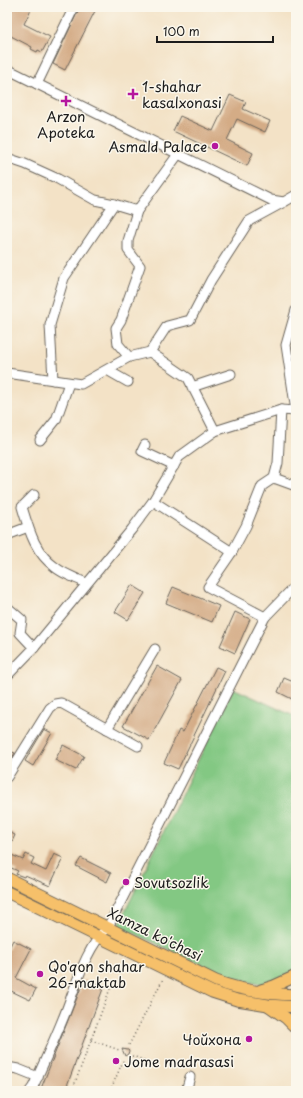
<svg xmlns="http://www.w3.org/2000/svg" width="303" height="1098" viewBox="0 0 303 1098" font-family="'Playpen Sans',sans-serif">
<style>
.green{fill:#83c883;stroke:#507250}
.building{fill:#d4ac86}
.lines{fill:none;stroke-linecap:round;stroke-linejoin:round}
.minor-casing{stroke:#676158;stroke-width:11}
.major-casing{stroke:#676158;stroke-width:13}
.path{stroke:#676158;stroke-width:1.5;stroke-dasharray:1 3;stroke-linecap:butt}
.minor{stroke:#fff;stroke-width:9}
.major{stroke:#f6c06b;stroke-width:11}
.poi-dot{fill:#b5179e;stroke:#fbf7ec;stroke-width:1.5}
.labels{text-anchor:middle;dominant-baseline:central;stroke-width:3;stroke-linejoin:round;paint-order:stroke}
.poi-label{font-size:14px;fill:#1c1c1c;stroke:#fbf7ec;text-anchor:start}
.street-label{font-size:14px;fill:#1c1c1c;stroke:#fbf7ec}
</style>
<rect width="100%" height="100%" fill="#fbf7ec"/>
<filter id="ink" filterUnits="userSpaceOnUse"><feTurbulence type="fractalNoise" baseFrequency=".025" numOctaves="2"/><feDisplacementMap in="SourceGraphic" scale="8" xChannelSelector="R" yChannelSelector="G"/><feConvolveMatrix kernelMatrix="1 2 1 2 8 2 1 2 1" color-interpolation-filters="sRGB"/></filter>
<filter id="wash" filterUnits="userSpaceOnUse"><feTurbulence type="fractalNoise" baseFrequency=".012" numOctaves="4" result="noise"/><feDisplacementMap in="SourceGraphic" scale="16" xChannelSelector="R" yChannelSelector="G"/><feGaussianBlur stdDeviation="0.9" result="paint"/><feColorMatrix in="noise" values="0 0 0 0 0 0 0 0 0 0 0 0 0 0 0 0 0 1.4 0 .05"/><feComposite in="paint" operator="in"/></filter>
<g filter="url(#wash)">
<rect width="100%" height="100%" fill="#f3e2c6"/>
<polygon class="green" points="233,688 296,717 296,970 267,985 253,983 220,973 118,926"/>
<g id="blocks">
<g class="building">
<polygon points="13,7 32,7 24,24 50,37 42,52 38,50 37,52 31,49 32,47 7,34 7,18"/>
<polygon points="80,7 97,7 65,70 53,64"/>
<polygon points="230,95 246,102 243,109 270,121 265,132 237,119 227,140 253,153 247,166 173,131 180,116 213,131"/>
<polygon points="132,585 145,593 128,620 115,612"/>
<polygon points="173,587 219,606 212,622 166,603"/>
<polygon points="235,612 250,619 235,653 220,646"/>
<polygon points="157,666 182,680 149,740 123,726"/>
<polygon points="216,667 225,671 178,769 164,763 179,730 183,732"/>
<polygon points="284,678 296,683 296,701 278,692"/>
<polygon points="44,729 52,733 33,766 25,761"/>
<polygon points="63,745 84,756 76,770 55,760"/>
<polygon points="7,750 15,753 7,766"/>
<polygon points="7,831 15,835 7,853"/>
<polygon points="7,853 23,860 26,854 34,858 31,864 46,871 54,854 63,858 50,886 25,875 24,877 16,874 18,871 7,866"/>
<polygon points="81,858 111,873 107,882 76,866"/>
<polygon points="13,940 31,949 16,978 36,989 30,1000 7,989 7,952"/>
<polygon points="84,980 104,986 65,1091 40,1091"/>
<polygon points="122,1049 128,1050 129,1051 128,1054 125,1056"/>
</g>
</g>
</g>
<g filter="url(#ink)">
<use href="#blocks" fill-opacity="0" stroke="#676158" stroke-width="1"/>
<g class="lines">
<g class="minor-casing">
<g id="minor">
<polyline points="7,69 271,200 284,202 296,195"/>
<polyline points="37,84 74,7"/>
<polyline points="7,158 25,164 58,179 95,200 114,204 137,211"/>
<polyline points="150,352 188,378 215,431"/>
<polyline points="129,357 118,344 116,328 121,320 140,266 128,250 128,241 137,211 179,153"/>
<polyline points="107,370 128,382"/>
<polyline points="7,373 81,384 129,357 150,352 167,326 190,320 211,280 249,221 284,202"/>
<polyline points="53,380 50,325 64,278 114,204"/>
<polyline points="192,387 231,374"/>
<polyline points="296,411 286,345 296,310"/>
<polyline points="40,440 56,420 69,383"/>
<polyline points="145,445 142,451 174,466"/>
<polyline points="274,478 296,486"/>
<path d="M34,495L22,507C29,530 35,553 55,567C63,574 76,578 86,583"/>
<polyline points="153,501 232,552"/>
<polyline points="7,535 28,527"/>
<polyline points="7,607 22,620 20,633 34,648"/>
<polyline points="265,617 208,587 232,552 246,526 262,486 274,478 278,463 281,410"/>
<polyline points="7,676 34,648 132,529 153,501 179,457 215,431 281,410 296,411"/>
<polyline points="107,729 155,649"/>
<polyline points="7,777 50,708 55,704 61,703 138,746"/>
<polyline points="7,1067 18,1069 38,1077"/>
<path d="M30,1091L33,1087C44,1062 56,1037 66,1011C77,983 85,949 108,927L265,617L295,586H296"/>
<polyline points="186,1091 190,1077"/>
</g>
</g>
<g class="major-casing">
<g id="major">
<path d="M7,878L216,981C242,991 268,994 296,995"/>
<polyline points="7,892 212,992 237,1000 268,1005 296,1007"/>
<polyline points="261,990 274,986 296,976"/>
<polyline points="269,1006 286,1018 296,1028"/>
</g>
</g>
<g class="path">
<polyline points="91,1040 119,1050"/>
<polyline points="129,1045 163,979"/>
<polyline points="132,1056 156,1064"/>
<polyline points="72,1091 110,989"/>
<polyline points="110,1091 124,1059"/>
</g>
<use href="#minor" class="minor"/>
<use href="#major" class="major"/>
</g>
</g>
<g class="poi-dot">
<path d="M131 88h4v4h4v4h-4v4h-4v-4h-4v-4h4z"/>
<path d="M64 95h4v4h4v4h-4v4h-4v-4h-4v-4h4z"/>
<circle cx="215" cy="146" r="4"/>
<circle cx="126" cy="882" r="4"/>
<circle cx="40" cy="974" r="4"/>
<circle cx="249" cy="1039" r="4"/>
<circle cx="116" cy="1061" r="4"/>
</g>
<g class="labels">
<g class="poi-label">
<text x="142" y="86">1-shahar<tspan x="142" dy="16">kasalxonasi</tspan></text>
<text x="66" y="116" text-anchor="middle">Arzon<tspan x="66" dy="16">Apoteka</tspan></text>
<text x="207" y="146" text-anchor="end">Asmald Palace</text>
<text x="134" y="882">Sovutsozlik</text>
<text x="48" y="966">Qo'qon shahar<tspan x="48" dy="16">26-maktab</tspan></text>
<text x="241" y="1039" text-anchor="end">Чойхона</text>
<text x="124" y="1061">Jome madrasasi</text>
</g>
<g class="street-label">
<text transform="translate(155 934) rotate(26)">Xamza ko'chasi</text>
</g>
</g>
<rect width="303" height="1098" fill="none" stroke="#fbf7ec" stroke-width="24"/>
<path d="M157 36v6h116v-6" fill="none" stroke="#1c1c1c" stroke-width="2"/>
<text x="163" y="36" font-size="12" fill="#1c1c1c" stroke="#fbf7ec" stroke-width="3" paint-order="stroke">100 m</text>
</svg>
